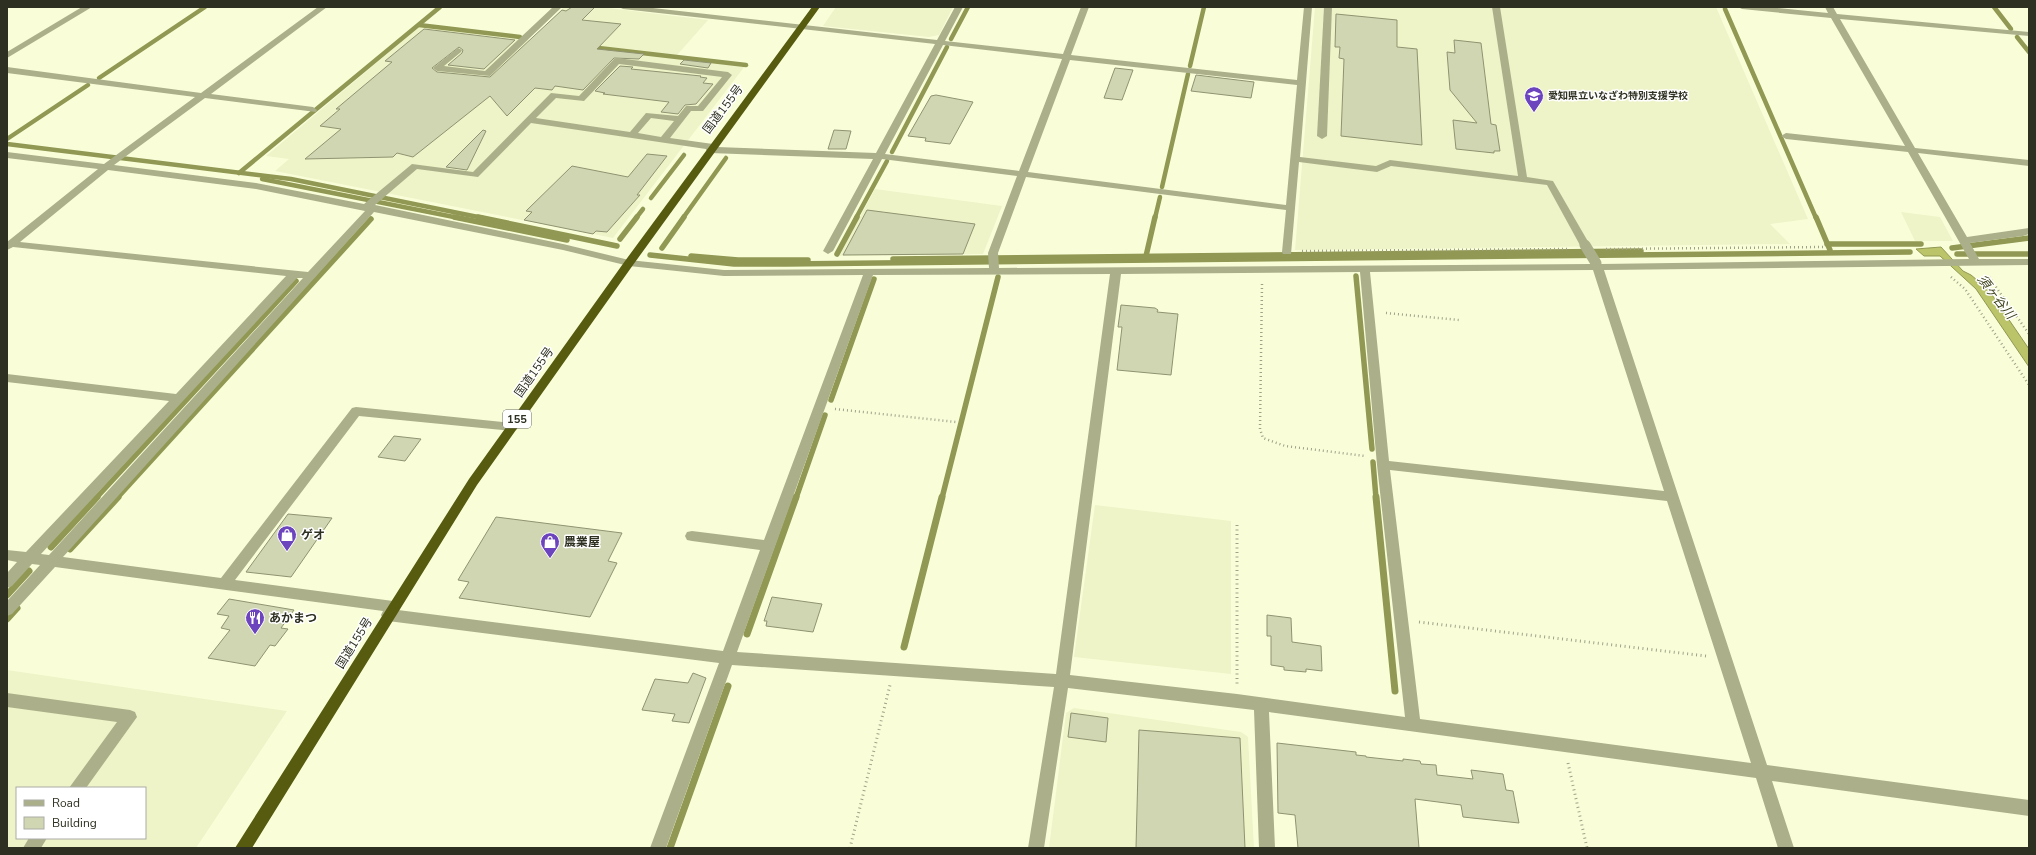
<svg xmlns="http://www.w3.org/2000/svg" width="2036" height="855" viewBox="0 0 2036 855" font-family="'Nunito Sans','Noto Sans JP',sans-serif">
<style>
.built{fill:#eef4c7;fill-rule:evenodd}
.water{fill:#bbc468;stroke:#919853}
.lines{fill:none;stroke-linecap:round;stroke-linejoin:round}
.stream-far2{stroke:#919853;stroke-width:4.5}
.stream-far1{stroke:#919853;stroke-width:5.5}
.stream{stroke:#919853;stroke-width:7}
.building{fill:#d1d6b2;stroke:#8f9371}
.path-far1{stroke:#9fa287;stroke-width:2.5;stroke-dasharray:1 3;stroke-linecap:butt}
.path{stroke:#9fa287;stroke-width:3;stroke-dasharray:1 3.5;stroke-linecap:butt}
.minor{fill:#abb08a;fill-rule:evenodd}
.highway{fill:#565b10;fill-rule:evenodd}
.minor-bridge{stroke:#abb08a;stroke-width:11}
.labels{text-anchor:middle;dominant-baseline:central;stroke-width:3;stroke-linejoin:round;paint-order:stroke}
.far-poi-label{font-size:10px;font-weight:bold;fill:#2e3021;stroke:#fff;text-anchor:start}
.shield{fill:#fff;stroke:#6d6e64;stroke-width:1}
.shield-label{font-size:11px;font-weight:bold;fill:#2e3021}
.street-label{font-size:12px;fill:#2e3021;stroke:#fff}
.poi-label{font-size:12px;font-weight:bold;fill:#2e3021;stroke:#fff;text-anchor:start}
.water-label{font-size:13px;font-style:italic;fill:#40431c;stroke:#fff}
</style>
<rect width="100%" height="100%" fill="#f9fed9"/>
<g class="built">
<polygon points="564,7 600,7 708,20 677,55 532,39"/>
<polygon points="836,7 953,7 939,35 929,37 823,26"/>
<polygon points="1315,7 1716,7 1808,219 1770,224 1790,244 1295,250"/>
<polygon points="419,27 745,66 613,238 275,171 289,159 266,156"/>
<polygon points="875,189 1002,206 983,254 839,256"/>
<polygon points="1901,212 1940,217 1953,241 1915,241"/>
<polygon points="1095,505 1231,521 1231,674 1074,657"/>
<path d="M7,670L287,711L196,848H7ZM17,788H145V838H17Z"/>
<polygon points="1074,708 1241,732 1248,737 1254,848 1049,848 1066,713"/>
</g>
<polygon class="water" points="1941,247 1963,271 1971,275 1988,289 2029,349 2029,367 1976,289 1940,256 1924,256 1916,249"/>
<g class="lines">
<g class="stream-far2">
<polyline points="1994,7 2011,29"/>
<polyline points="1725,9 1816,218"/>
<polyline points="419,25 520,37"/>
<polyline points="2017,37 2029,52"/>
<polyline points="951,39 968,7"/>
<polyline points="590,47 746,65"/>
<polyline points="1190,66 1204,7"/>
<polyline points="99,78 205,7"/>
<polyline points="7,139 88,85"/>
<polyline points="7,144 291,179 483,218"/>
<polyline points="892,152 947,47"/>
<polyline points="239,173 440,7"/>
<polyline points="262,179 459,218"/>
<polyline points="1162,187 1188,74"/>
<polyline points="651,198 684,155"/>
<polyline points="636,218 643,209"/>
<polyline points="683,218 726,158"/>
<polyline points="856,218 887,161"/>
<polyline points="1155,218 1160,197"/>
</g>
<g class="stream-far1">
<polyline points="454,217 567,240"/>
<polyline points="478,217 617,246"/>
<polyline points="1816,217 1830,250"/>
<polyline points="620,239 637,217"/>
<polyline points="1827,244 1921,244"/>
<polyline points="662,248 684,217"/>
<polyline points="1952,248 2029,238"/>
<polyline points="837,254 857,217"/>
<polyline points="1957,254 2029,254"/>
<polyline points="650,255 734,264 786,264 1910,252"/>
<polyline points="691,256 738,260 808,260"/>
<polyline points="1146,256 1155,217"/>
<polyline points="893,259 1641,251"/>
<polyline points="1356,276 1372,449"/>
<polyline points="831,400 874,279"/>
<polyline points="1373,462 1376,498"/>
<polyline points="96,498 296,281"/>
<polyline points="117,498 371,219"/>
<polyline points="796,498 825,415"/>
<polyline points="942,498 998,277"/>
</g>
<g class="stream">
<polyline points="1376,497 1395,691"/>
<polyline points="51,547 97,497"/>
<polyline points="70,549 118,497"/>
<polyline points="7,595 29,571"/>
<polyline points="7,619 17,608"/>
<polyline points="747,634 796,497"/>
<polyline points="904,647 942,497"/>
<polyline points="670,848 728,686"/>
</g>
</g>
<g class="building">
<polygon points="572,7 595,7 582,20 621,24 597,49 644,54 639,59 614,58 583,90 555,86 552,90 535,88 507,116 490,96 413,157 397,153 393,157 305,159 341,129 320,126 340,109 336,109 392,62 385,61 424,29 515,40 484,69 448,65 462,53 463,50 459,47 432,68 437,72 490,77 562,10 566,11"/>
<polygon points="1336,14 1397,20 1397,47 1417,49 1422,145 1341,136 1344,59 1339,58 1340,47 1335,47"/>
<polygon points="1454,40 1481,43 1491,124 1496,125 1500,151 1494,151 1494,153 1456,149 1453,120 1477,123 1450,90 1447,52 1455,53"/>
<polygon points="684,60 711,63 708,68 680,64"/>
<polygon points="620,66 633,67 631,69 701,76 700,77 707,78 703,83 713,84 696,104 685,105 678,114 661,112 669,102 603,94 605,93 595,91"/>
<polygon points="1115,68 1133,70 1122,100 1104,98"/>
<polygon points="1196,75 1254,82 1251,98 1191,91"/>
<polygon points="936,95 973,102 950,144 925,141 926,138 908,136 931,96"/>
<polygon points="483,130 486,131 467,170 446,167"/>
<polygon points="834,130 851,131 846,149 828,149"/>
<polygon points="647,154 667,156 637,195 640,195 607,232 596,231 593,234 524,220 532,212 526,211 572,166 628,177"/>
<polygon points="867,210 975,224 963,254 843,255"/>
<polygon points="1121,305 1155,308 1158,310 1157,312 1178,314 1171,375 1117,370 1122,327 1118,327"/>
<polygon points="394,436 421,439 405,461 378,457"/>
<polygon points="288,514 332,518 291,577 246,572"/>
<polygon points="496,517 622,533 608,561 617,563 590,617 459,598 469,582 458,580"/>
<polygon points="772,597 822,604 813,632 766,626 767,621 764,621"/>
<polygon points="229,599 294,610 281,628 288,629 275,646 270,645 255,666 208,658 230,630 221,628 229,616 217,614"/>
<polygon points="1267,615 1291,618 1292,642 1321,646 1322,671 1306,669 1306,672 1284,670 1284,667 1271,665 1271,636 1267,636"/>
<polygon points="693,673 706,678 689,723 672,721 675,714 642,710 655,679 688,683"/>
<polygon points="1071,713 1108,718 1106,742 1068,737"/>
<polygon points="1139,730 1240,738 1245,848 1136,848"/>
<polygon points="1277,743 1356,752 1356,755 1366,756 1366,757 1403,761 1403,759 1420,761 1421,764 1436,765 1437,775 1473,779 1471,770 1503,774 1506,790 1513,791 1519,823 1463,817 1461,805 1415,799 1419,848 1298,848 1295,815 1278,813"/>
</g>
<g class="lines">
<g class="path-far1">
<polyline points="1606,249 1824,247"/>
<polyline points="1302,251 1569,249"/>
<polyline points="1951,277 1965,289 2029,385"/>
<polyline points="1989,277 2029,334"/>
<polyline points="1262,284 1260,429 1263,438 1285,446 1365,456"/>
<polyline points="1386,313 1459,320"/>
<polyline points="835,409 956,422"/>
</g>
<g class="path">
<polyline points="1237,525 1237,684"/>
<polyline points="1419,622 1706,656"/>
<polyline points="1568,763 1587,848"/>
<polyline points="850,848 890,685"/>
</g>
<g class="minor">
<polygon points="82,7 92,7 7,58 7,52"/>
<path d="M318,7H327L211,94L313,107L317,110L316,112L205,98L114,165L256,183L364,204L412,164L473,172L551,93L579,96L614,59L617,58L728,72L732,75L703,111H691L670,138L713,144L717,147L876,153L935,44L623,9L619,7H644L937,40L955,7H963L945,41L1063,54L1081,7H1089L1071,55L1297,80L1304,7H1312L1300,157L1376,166L1390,160L1518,176L1492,7H1500L1527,177L1553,181L1590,245L1589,247H1581L1547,185L1391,166L1377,172L1299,162L1291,254H1283L1282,252L1286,210L1026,177L998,253L999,268L1591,264L1592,261L1596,260L1601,264L1969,259L1908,152L1786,139L1781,136L1786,133L1905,146L1831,18L1742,9L1738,7H1767L1828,13L1825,7H1833L1837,14L2029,32V36L1840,19L1915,148L2029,160V166L1918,153L1967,237L2029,228V234L2023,236L1970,243L1979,259H2029V265L1604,270L1767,765L2029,800V816L1772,781L1794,848H1778L1756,778L1269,712L1275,848H1259L1254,710L1068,688L1044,848H1028L1054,687L732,665L666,848H650L719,663L388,621L383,619L381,615L383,611L55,567L12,614L7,616V601L40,565L32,564L12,586L7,588V573L17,562L7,560V550L26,552L169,401L7,382V374L176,394L286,276L13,247L7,250V242L98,169L7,158V152L104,164L195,97L7,73V67L201,93ZM943,45L1062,59L1019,171L885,154ZM1070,60L1297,85L1286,205L1028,172ZM619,64L722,77L698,106H686L678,116L646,113L630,132L536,118L556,98L584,101ZM651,118L674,121L661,137L638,133ZM531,123L706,149L707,152L710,153L873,159L823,251L828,254L833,251L882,159L1017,176L988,253L989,268L724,270L629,260L563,244L375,205L417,169L478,177ZM108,170L256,189L365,211L308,272L20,242ZM374,212L563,250L629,266L724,276L863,275L764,540L692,531L687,532L685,536L687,540L692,541L760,550L723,651L398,610L400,607L398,603L393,601L235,580L359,416L512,431L516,430L518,427L516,424L512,423L356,407L352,408L221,578L63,557ZM1593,270L1664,491L1389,461L1370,272ZM1360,272L1377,465L1405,717L1237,694L1070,675L1121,274ZM1110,274L1056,674L737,652L873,275ZM297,278H303L49,555L41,554ZM1390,470L1667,501L1751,763L1420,719Z"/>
<polygon points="553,7 562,7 490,76 437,71 433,68 458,48 462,50 461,52 444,66 485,71"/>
<polygon points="1324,7 1332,7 1327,136 1322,139 1317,136"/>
<polygon points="7,693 130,710 135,712 137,717 86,788 69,788 117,722 7,707"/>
<polygon points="29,838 47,838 41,848 23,848"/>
</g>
<polygon class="highway" points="812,7 820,7 633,265 477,485 252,848 235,848 469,479 625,261"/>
<polyline class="minor-bridge" points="1585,245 1596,263"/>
</g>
<defs>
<g id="school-pin" transform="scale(1)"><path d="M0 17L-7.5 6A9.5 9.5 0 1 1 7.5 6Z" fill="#6c45be" stroke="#fff"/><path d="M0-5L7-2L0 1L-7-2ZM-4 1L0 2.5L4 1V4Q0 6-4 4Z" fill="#fff"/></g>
<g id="shop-pin" transform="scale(1)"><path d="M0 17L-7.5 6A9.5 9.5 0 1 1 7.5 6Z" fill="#6c45be" stroke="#fff"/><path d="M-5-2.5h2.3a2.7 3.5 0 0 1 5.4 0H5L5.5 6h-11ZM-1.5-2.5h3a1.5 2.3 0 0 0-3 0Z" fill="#fff"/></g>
<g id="restaurant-pin" transform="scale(1)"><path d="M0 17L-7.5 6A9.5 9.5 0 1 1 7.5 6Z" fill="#6c45be" stroke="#fff"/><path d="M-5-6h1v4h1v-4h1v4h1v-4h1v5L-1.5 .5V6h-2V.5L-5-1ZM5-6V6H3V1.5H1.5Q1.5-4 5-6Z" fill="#fff"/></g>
</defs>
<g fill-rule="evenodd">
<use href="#school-pin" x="1534" y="96"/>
<use href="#shop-pin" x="287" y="535"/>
<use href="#shop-pin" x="550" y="542"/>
<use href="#restaurant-pin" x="255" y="618"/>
</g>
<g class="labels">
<g class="far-poi-label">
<text x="1548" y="96">愛知県立いなざわ特別支援学校</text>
</g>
<rect class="shield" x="503" y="410" width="28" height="18" rx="3"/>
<g class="shield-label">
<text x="517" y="419">155</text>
</g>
<g class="street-label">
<text transform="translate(723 109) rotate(-53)">国道155号</text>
<text transform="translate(534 372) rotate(-55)">国道155号</text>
<text transform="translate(354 643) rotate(-58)">国道155号</text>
</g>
<g class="poi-label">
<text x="301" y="535">ゲオ</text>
<text x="564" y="542">農業屋</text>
<text x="269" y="618">あかまつ</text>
</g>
<g class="water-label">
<text transform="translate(1996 297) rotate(52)">須ヶ谷川</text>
</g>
</g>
<rect width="2036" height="855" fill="none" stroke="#2e3021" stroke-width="16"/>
<rect x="16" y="787" width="130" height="52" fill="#ffffff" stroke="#abaca6"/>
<rect x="24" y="800" width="20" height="6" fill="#abb08a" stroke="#abaca6"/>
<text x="52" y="807" font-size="12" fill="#2e3021">Road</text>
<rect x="24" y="817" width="20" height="12" fill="#d1d6b2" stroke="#abaca6"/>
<text x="52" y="827" font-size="12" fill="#2e3021">Building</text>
</svg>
